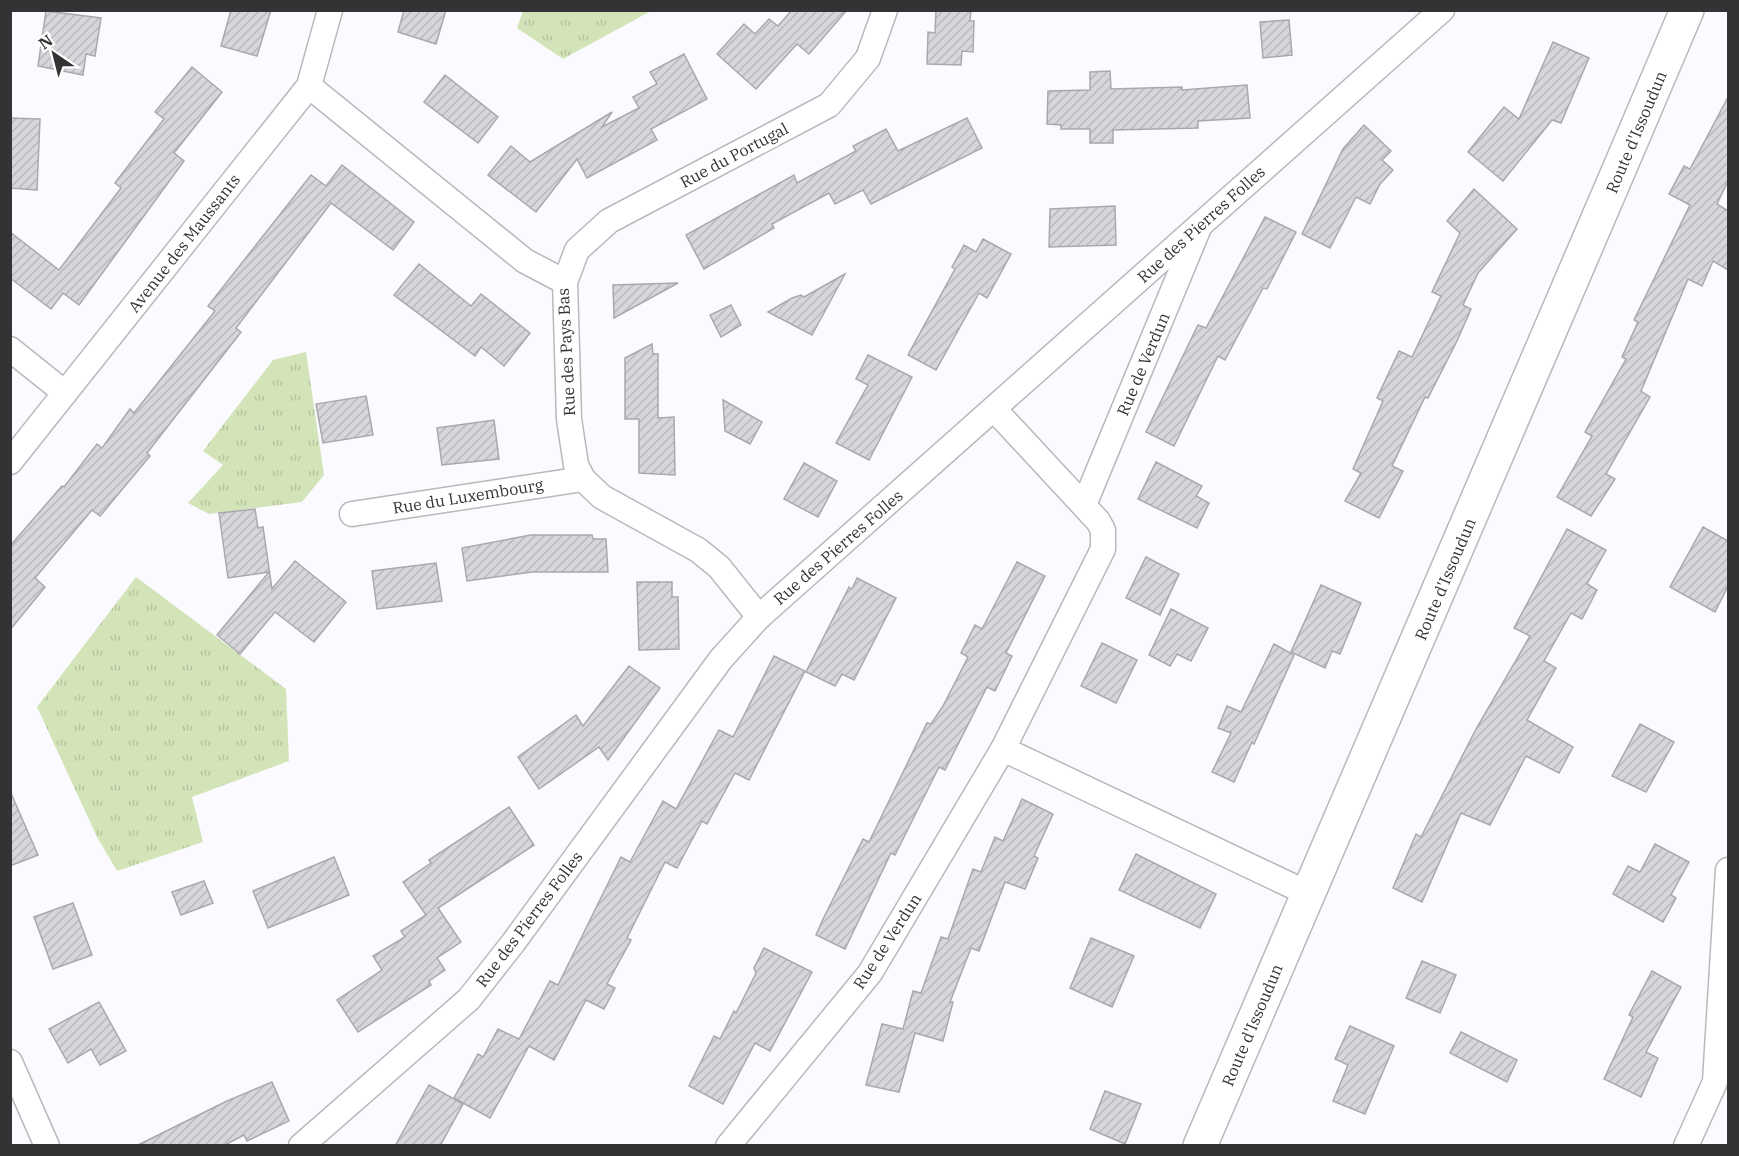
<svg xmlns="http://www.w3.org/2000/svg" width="1739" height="1156" viewBox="0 0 1739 1156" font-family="'IBM Plex Serif',serif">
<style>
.grass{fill:url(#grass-tufts)}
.building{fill:url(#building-hatch);stroke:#a9a9ad;stroke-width:1.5}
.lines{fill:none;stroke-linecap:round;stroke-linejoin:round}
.minor-casing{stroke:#b9b9bd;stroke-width:27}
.secondary-casing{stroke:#b9b9bd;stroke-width:36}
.minor{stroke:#fff;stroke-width:24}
.secondary{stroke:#fff;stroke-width:33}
.labels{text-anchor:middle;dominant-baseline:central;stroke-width:6;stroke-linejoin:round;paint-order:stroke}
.street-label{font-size:16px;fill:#333335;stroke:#fff}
</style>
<defs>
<pattern id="grass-tufts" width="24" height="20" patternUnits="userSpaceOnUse" patternTransform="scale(1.5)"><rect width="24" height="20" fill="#d4e4b9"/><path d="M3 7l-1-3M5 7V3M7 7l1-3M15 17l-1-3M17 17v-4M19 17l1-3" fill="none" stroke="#b6c4a0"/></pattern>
<pattern id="building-hatch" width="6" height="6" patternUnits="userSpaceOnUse" patternTransform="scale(1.5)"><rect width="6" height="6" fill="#d7d7db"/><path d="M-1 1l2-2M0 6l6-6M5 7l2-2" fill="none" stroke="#b9b9bd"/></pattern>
</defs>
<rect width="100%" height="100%" fill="#fbfbff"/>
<g class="grass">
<polygon points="523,11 523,10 651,11 563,59 517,28"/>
<polygon points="306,352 324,475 302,502 209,514 188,503 223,465 203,451 273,360"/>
<polygon points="136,577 286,689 289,761 192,797 203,842 117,871 97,837 37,707"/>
</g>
<g class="building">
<polygon points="231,10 271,10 257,56 221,46"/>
<polygon points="404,10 446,10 436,44 398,32"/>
<polygon points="792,10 847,10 809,54 797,44 756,89 717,54 744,24 755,34 769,19 778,26"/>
<polygon points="936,10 971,10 970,21 974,21 973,52 962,51 961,65 927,64 928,32 935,33"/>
<polygon points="46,11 101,18 95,56 86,54 83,75 38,66"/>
<polygon points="1289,20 1292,55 1263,58 1260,22"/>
<polygon points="1553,42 1589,58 1561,123 1552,120 1503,181 1468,152 1504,107 1519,119"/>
<polygon points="684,54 707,99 651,129 657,140 587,178 577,159 536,212 488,175 511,146 530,162 612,112 602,127 639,108 633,97 657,84 650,72"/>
<polygon points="192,67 222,92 174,153 184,161 79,305 63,293 51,309 10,278 10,232 59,270 121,188 115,183 164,119 155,112"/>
<polygon points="1110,71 1111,89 1182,87 1182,90 1247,85 1250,118 1198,121 1198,128 1113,130 1113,143 1090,143 1090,129 1061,129 1061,125 1047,124 1048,91 1090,90 1090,72"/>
<polygon points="445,75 498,117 478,143 424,102"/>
<polygon points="1728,97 1728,181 1717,204 1728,211 1728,270 1713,261 1702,286 1688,279 1641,391 1650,397 1606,474 1615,479 1591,516 1557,497 1592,436 1585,432 1626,359 1622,357 1638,322 1634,320 1690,205 1669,194 1684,166 1690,169"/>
<polygon points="10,118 40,119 37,190 10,188"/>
<polygon points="967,118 982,148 871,204 863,190 835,204 829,193 772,224 774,228 704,269 686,235 794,175 797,183 856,151 853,146 886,129 898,151"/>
<polygon points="1364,125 1391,151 1382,160 1393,170 1380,184 1370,204 1356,197 1330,248 1302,234 1343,149"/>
<polygon points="342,165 414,222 393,250 331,203 236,328 241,332 147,453 150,456 100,516 92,510 35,578 45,587 10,630 10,546 62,486 64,487 97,444 102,448 130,409 134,413 215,311 208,306 311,175 326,186"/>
<polygon points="1474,189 1517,229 1478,273 1463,305 1471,309 1457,341 1428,398 1425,397 1392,466 1403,471 1379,518 1345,501 1361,473 1353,469 1383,401 1377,398 1399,351 1412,357 1441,296 1432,292 1460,233 1447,221"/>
<polygon points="1115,206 1116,245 1049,247 1050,209"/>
<polygon points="1265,217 1296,232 1267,289 1263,288 1225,360 1218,356 1174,446 1146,432 1198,325 1206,328"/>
<polygon points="983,239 1011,254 987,298 979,293 936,370 908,355 955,269 952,267 964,245 976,252"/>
<polygon points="419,264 471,306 481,294 530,333 504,366 481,347 475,356 394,295"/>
<polygon points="845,274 812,335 768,312 792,298 801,295 804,297"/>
<polygon points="678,283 614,318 613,285"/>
<polygon points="731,305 741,325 721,337 710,315"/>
<polygon points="652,344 653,354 658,354 658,418 674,417 675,475 639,473 639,419 625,419 625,358"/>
<polygon points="868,355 912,377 869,460 836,443 868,385 856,379"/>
<polygon points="366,396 373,435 323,443 316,404"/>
<polygon points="723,400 762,422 750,444 725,431"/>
<polygon points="494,420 499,459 442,465 437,428"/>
<polygon points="1156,462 1202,486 1196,496 1209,503 1197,528 1138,499"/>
<polygon points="804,463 837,481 818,517 784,499"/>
<polygon points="255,509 258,528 263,527 272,589 295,561 346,602 314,642 275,612 240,654 217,635 269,572 228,578 219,513"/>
<polygon points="1703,527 1728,541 1728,586 1715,612 1670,587"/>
<polygon points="1567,529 1606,550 1587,584 1597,590 1582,619 1571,613 1544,661 1556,668 1527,720 1573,747 1559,773 1526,756 1490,825 1461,813 1422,902 1393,888 1416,834 1421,837 1476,729 1530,636 1514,628"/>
<polygon points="531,535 592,535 593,539 606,539 608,572 532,572 467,581 462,548"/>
<polygon points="1146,557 1179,574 1160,615 1126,598"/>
<polygon points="1017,562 1045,576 1006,653 1012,656 995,691 987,687 945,770 939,767 895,855 891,853 845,949 816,935 823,919 863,839 869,842 927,723 931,724 943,706 968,657 961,653 975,625 982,629"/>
<polygon points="436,563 442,601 377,609 372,571"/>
<polygon points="857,578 896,598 854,680 842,674 835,686 806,672 849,587 852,589"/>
<polygon points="637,582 672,582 672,597 678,597 679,649 639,650"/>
<polygon points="1321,585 1361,603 1340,654 1332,651 1325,668 1291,652"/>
<polygon points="1171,609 1208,628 1191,661 1177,654 1170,666 1149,655"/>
<polygon points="1102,643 1137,660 1116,703 1081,686"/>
<polygon points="1274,644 1294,655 1254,744 1252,742 1234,782 1212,772 1231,733 1218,728 1227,706 1241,712"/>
<polygon points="774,656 805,671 749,780 735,773 707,824 702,821 677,868 665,862 627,938 631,940 607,984 615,988 604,1009 586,1000 554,1060 529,1046 490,1118 454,1098 478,1054 483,1057 498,1029 519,1039 550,981 558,985 621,857 630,862 663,801 676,809 719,730 733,737"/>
<polygon points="629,666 660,688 608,760 599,747 539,789 518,757 576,715 583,726"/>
<polygon points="1640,724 1674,742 1646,792 1612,776"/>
<polygon points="10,791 38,855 10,866"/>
<polygon points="1022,799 1053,814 1034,856 1038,858 1025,889 1005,882 979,951 971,948 950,1002 953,1002 943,1041 915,1033 899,1092 866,1085 882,1024 903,1029 913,991 921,993 941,937 948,939 973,869 981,872 995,837 1003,841"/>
<polygon points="509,807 534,845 438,908 461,942 437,958 445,970 429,981 431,985 358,1032 337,1000 382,970 373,956 405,937 401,931 426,915 403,882 431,863 429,860"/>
<polygon points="1655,844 1689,862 1671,895 1676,898 1663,922 1613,894 1628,866 1640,872"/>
<polygon points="1136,854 1216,894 1200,928 1119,890"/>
<polygon points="334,857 349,895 268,928 253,891"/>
<polygon points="204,881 213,903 181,915 172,892"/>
<polygon points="73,903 92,955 53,969 34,917"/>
<polygon points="1091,938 1134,956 1112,1007 1070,988"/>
<polygon points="764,948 812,972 770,1051 755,1043 723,1104 689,1086 714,1036 720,1039 734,1011 736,1013 756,973 754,968"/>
<polygon points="1422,961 1456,975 1440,1013 1406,998"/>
<polygon points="1652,971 1681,987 1646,1052 1658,1058 1641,1097 1604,1079 1633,1017 1629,1015"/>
<polygon points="99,1002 126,1051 100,1065 91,1049 68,1063 49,1029"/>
<polygon points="1350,1026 1394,1046 1365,1114 1333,1101 1348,1065 1335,1059"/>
<polygon points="1461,1032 1517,1060 1507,1082 1450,1053"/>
<polygon points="272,1082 289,1121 247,1141 244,1135 223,1146 136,1146 227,1101"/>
<polygon points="429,1085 463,1104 440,1146 395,1146"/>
<polygon points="1105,1091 1141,1104 1125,1144 1090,1129"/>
</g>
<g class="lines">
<g class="minor-casing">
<g id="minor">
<polyline points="309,86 525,261 565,282 569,419 576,465 583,479 602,497 698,550 719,567 759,617"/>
<polyline points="565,282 577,250 609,221 829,105 868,58 885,10"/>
<polyline points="10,349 65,393"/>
<polyline points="10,462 309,86 330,10"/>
<polyline points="1084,505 1198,230"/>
<polyline points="352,514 583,479"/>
<polyline points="1003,749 1307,893"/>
<polyline points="10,1062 47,1146"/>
<polyline points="301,1146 469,999 513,943 721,659 759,617 1442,10"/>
<polyline points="728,1146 870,973 1003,749 1103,549 1103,530 1098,521 994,409"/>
<polyline points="1686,1146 1715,1082 1728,870"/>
</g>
</g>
<g class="secondary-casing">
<path id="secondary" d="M1200,1146C1363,767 1526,389 1687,10"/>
</g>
<use href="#minor" class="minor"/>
<use href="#secondary" class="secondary"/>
</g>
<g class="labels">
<g class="street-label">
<text transform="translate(1636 132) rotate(-67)">Route d'Issoudun</text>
<text transform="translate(734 155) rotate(-28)">Rue du Portugal</text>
<text transform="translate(1201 224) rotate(-42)">Rue des Pierres Folles</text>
<text transform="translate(184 243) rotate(-52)">Avenue des Maussants</text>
<text transform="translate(566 352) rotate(-93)">Rue des Pays Bas</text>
<text transform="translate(1143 364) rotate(-67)">Rue de Verdun</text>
<text transform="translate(468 496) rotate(-9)">Rue du Luxembourg</text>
<text transform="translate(838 547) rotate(-41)">Rue des Pierres Folles</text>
<text transform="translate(1445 579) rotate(-67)">Route d'Issoudun</text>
<text transform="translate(529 919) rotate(-53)">Rue des Pierres Folles</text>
<text transform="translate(887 941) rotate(-57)">Rue de Verdun</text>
<text transform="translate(1252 1025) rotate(-67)">Route d'Issoudun</text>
</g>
</g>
<rect width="1739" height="1156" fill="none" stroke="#333335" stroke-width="24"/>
<g transform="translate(54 54) rotate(325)" stroke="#ffffff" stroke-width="4.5" paint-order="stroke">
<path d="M0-4.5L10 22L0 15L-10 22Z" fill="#333335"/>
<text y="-9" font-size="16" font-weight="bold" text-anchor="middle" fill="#333335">N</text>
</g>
</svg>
